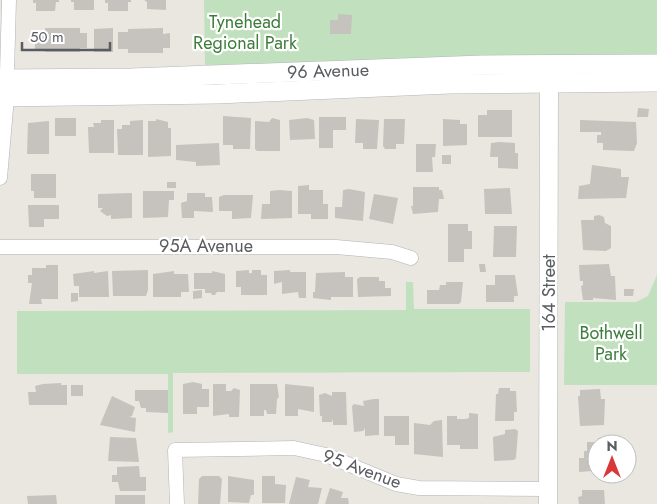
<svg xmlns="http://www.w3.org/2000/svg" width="657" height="504" viewBox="0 0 657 504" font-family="Jost,sans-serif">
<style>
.green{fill:#c1e1be}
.building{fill:#c6c2bd}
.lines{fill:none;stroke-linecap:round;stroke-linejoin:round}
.minor-casing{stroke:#b1b3b7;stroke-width:15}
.tertiary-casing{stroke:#b1b3b7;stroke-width:19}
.secondary-casing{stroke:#b2b5ba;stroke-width:20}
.minor{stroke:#fff;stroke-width:14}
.tertiary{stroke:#fff;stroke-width:18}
.secondary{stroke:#fff;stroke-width:19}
.labels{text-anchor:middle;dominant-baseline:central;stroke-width:4.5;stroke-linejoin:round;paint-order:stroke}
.park-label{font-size:18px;fill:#3d7d3a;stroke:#fff}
.street-label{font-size:18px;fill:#595c60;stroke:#fff}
</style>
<rect width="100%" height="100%" fill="#eae7e0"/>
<g class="green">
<polygon points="204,0 657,0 657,59 205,65"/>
<polygon points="657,275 657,385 564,385 565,302 636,302 648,296"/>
<polygon points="406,282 413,282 414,309 530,309 530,372 173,373 173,432 168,433 168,374 17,374 17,311 406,310"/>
</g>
<g class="building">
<polygon points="33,0 59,0 59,2 56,2 55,11 36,11 36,3 33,3"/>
<polygon points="71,0 94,0 94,10 74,10 74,2 71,2"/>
<polygon points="105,0 131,0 131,2 128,2 128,11 108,11 108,3 105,3"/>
<polygon points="144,0 166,0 166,10 147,9 147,2"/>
<polygon points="338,14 352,15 351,34 330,34 330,20 338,20"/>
<polygon points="45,28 80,28 80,33 87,33 87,48 80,48 80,52 45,52 45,49 35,49 35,31 45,31"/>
<polygon points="113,28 113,52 94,52 94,29"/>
<polygon points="163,28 163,34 170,33 170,48 163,48 163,53 128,53 128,49 118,49 118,32 128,32 128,29"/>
<polygon points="638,108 649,109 648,117 637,117"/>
<polygon points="487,110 512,110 512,137 478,137 478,115 487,115"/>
<polygon points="223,116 251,118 250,149 233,149 233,145 223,145"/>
<polygon points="319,117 346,117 346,130 333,130 333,148 319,148"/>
<rect x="55" y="118" width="21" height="18"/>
<polygon points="272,118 280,120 280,151 257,151 255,149 255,121 269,122"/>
<polygon points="307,118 314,120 315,139 290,140 289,120"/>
<polygon points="156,119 168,122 168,128 171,128 171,156 148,157 148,121 156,121"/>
<polygon points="356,119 379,120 377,149 363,149 363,143 355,143"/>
<polygon points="384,119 405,119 404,144 396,144 396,149 385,149 383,146"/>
<polygon points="443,119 460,120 460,124 467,124 467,145 443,146"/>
<polygon points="101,120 114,120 114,153 89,153 88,127 94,127 93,123 101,123"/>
<polygon points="143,120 143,155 118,155 117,129 122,129 122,125 130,125 130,121"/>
<polygon points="580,120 636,122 637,143 634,151 603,150 603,143 597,143 597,135 601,135 601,132 580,132"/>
<polygon points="49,121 49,154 27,154 28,123"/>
<polygon points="500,142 515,143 515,153 518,153 518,169 498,168 498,157 490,157 491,143"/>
<polygon points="219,143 220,165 196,166 196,162 176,160 176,145"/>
<polygon points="416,144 436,144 435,157 432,157 433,172 416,172"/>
<rect x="442" y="155" width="9" height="9"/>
<polygon points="592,165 621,169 621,177 629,177 626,198 578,199 579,186 590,184"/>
<polygon points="31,174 56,174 56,198 34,198 34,191 31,191"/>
<rect x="167" y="182" width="9" height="6"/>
<polygon points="309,185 309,190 323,190 323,204 328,204 328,219 311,219 311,214 298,214 298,186"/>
<polygon points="413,187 439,187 439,190 442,190 444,199 439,199 438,212 413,214 411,206 413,206"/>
<polygon points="510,188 512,214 485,214 484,189"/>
<polygon points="349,189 365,192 363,221 335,218 335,207 342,207 343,190"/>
<polygon points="279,190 292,191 292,218 261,219 262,204 270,204 270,191"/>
<polygon points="143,191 174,191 174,200 169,200 168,217 143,218"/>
<polygon points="132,193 132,218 111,219 111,215 107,216 100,211 103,208 98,208 98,194"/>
<polygon points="187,193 205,193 205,197 212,197 213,212 194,211 194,218 182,218 181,203 187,201"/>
<polygon points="374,194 398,198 393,224 369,219"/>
<polygon points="224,195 253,195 251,218 232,219 232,211 219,211 219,197"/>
<polygon points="28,205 59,205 59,219 44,219 44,227 29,227"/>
<polygon points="599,215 604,217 605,223 611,226 611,248 606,251 583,250 581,220 594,220 594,216"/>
<polygon points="448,224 468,224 468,231 472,231 472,249 464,249 464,262 448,262"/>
<polygon points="494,226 517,226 516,257 493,257"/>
<polygon points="479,264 485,264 486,272 480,272"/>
<polygon points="609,264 611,276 615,276 616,300 593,298 593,300 583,300 581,286 583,285 583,281 580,281 579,265"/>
<polygon points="46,265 58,265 58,299 41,299 42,304 29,304 32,283 28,283 28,275 32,275 32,268 46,268"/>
<polygon points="148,270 148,290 146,296 113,296 112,271"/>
<polygon points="249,270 249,273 252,273 252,270 261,270 261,275 267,275 267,295 241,295 241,287 236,287 236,271"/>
<polygon points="290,270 290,272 306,272 306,298 299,298 298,292 282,294 282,282 274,284 274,271"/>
<polygon points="94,271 94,273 108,271 109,297 79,297 79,286 74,286 73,274"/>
<polygon points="174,271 174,274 188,274 189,292 181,292 181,297 153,297 153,274"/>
<polygon points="212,271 225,274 225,292 217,292 215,295 212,295 211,293 205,293 205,289 194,289 194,273 212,273"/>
<polygon points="345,272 345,277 353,277 353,297 331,297 331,300 313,298 313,292 315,292 316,273"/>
<polygon points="495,275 515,275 518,296 514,296 514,302 486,302 486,285 495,285"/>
<polygon points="360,277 379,277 379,281 385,281 385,288 391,288 391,296 358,297 357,279"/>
<polygon points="446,282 463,282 461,302 459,304 427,304 427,290 439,290 440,285 446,285"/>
<polygon points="624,289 634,289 633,296 624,296"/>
<polygon points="202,290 202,298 193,299 193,291"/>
<polygon points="71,293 78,293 78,301 71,302"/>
<polygon points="193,382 202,384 202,389 209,389 209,407 197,407 197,414 183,414 183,384"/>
<polygon points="61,383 61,385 67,385 67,405 29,405 28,392 36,392 35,386 43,384"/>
<polygon points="213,384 226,384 226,391 231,391 234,388 240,390 239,417 229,417 229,414 213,416"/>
<polygon points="250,384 277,384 279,397 277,399 276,414 267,414 266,410 264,410 264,416 250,416"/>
<polygon points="285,384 314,387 314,412 298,409 298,416 285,416"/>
<rect x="71" y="385" width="12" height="11"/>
<polygon points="499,388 510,388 510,391 516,391 517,412 514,412 514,421 495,421 496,394 498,394"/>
<polygon points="600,389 601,399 605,399 604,425 580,426 578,396 580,396 580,390"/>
<polygon points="135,390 168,390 168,413 146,412 146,408 141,408 139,401 135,401"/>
<polygon points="332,392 346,392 347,425 333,425 333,418 332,422 322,422 322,416 320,416 319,395 325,393 332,396"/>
<polygon points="112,396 135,407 132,416 129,417 136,418 135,432 100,425"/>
<polygon points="374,399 379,399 379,435 365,436 365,428 363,431 354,432 352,406 354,404 364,406 363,401"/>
<polygon points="469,413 478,414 478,449 460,449 460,445 447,445 447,416 457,416 457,419 465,419 469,418"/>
<polygon points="384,416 409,416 409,445 395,445 395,436 384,436"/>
<polygon points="442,420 443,457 414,454 414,423 430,425 434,421"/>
<polygon points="515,429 518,431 516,458 514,460 494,461 493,437 505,434 505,430"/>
<polygon points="110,437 136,438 139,462 108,461"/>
<polygon points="608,437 608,440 614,440 621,444 597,444 597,474 593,475 593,471 579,472 579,458 584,458 584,451 587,451 587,442 598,442 598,438"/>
<polygon points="139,466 140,477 146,477 146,491 120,491 118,482 112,482 112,475 117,475 117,467"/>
<polygon points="202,476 219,476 222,479 220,504 198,504 199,479"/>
<polygon points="228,476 254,480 254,495 251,495 249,503 228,502"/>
<polygon points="262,476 275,476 275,484 286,485 285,503 262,503"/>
<polygon points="296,477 310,480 308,487 322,488 318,504 289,504"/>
<polygon points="330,488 343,492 341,498 348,498 349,504 325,504"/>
<polygon points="582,490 604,490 605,504 579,504 578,497 582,496"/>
<polygon points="56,495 57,504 28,504 27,496"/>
<rect x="115" y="495" width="30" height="9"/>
</g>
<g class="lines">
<g class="minor-casing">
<g id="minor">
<polyline points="0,178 6,109 9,0"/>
<polyline points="0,247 336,247 392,252 411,258"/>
<polyline points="177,504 175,450 294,448 326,455 396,484 419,488 548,489"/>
</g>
</g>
<g class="tertiary-casing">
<polyline id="tertiary" points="548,504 549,83"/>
</g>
<g class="secondary-casing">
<g id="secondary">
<polyline points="0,79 131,78 482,65 657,64"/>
<polyline points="0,97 218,94 450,84 657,82"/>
</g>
</g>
<use href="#minor" class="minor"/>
<use href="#tertiary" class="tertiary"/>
<use href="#secondary" class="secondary"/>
</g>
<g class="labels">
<g class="park-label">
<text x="245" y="22">Tynehead<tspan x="245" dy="21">Regional Park</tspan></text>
<text x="611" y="333">Bothwell<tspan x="611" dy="21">Park</tspan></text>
</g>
<g class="street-label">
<text transform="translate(328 71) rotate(-2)">96 Avenue</text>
<text x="206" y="246">95A Avenue</text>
<text transform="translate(549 293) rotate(-90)">164 Street</text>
<text transform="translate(362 469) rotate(20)">95 Avenue</text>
</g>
</g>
<g transform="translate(612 459)"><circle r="24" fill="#ffffff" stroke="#bdbebf"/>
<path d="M0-4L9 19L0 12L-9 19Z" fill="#da3738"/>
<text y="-8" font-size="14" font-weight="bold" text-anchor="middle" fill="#595c60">N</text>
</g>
<path d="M22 42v8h88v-8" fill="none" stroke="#595c60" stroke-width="2.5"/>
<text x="30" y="42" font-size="15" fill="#595c60" stroke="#ffffff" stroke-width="4" paint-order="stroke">50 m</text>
</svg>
